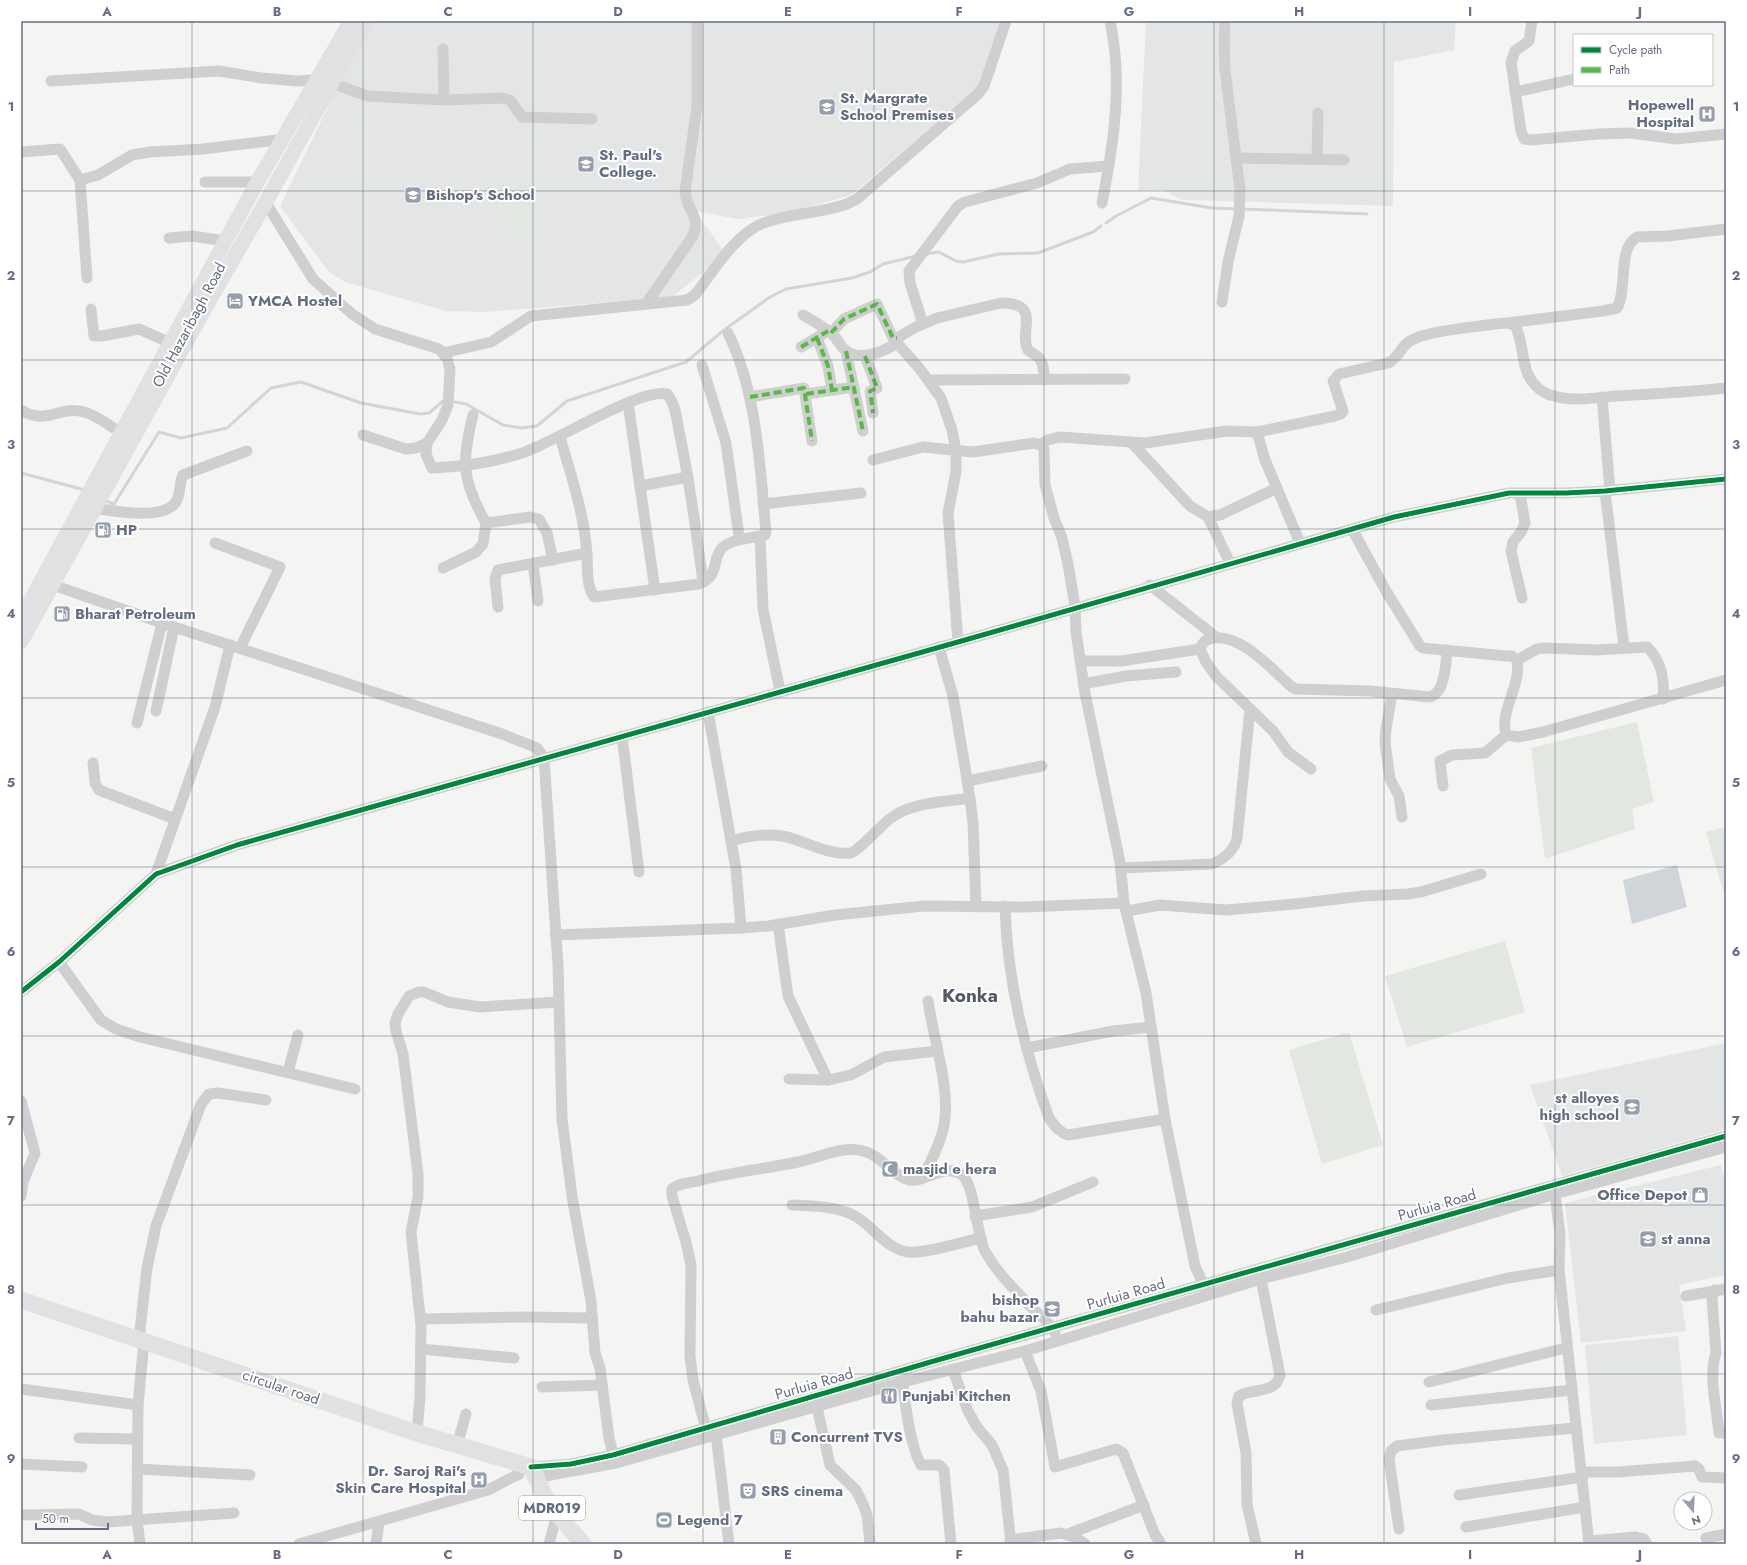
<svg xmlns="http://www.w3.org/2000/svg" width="1747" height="1565" viewBox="0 0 1747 1565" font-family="Jost,sans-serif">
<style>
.built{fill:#e4e5e5}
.green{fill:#e2e8e1}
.water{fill:#d0d5d9}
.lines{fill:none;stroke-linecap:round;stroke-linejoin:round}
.stream{stroke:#d0d5d9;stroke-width:3}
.street{stroke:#cfcfd0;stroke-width:11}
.secondary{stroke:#e1e1e2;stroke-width:15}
.primary{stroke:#e1e1e2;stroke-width:17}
.quiet{stroke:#58b947;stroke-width:4;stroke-dasharray:8 4;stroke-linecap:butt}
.cycleway-casing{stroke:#fff;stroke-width:8}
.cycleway{stroke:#00873e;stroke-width:5}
.grid{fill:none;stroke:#646d84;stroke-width:1;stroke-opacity:0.55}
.labels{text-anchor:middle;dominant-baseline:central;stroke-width:4;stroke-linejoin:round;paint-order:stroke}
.shield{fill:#fff;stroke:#9299a9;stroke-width:1}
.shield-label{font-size:14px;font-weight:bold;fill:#646d84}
.poi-label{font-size:15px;font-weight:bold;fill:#646d84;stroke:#fff;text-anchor:start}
.street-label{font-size:15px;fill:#646d84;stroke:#fff}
.district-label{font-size:19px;font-weight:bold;fill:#525969;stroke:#fff}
.neatline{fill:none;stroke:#646d84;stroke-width:1.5}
.grid-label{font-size:13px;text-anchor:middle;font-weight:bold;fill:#646d84}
</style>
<rect width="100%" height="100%" fill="#f4f5f3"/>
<g class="built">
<polygon points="374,21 1008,21 994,74 851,195 787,213 738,219 695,211 726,254 672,297 485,312 445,311 345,282 329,272 280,206 335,92"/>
<polygon points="1146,21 1456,21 1454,50 1394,62 1393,206 1182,200 1163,190 1138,191"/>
<polygon points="1726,1043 1726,1129 1562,1176 1530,1085"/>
<polygon points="1721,1165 1726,1184 1726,1275 1679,1285 1686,1331 1581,1343 1565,1203"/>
<polygon points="1678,1336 1687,1435 1594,1444 1585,1345"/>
</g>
<g class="green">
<polygon points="500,186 533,189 529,234 497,231"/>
<polygon points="1637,722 1654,802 1632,809 1635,829 1545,859 1531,748"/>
<polygon points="1726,827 1726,901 1706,832"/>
<polygon points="1505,941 1525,1012 1407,1047 1385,976"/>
<polygon points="1349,1032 1383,1145 1322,1164 1289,1050"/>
</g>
<polygon class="water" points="1677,865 1687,907 1632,924 1623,880"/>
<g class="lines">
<g class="stream">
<polyline points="1244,209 1367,214"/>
<polyline points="1106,223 1116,216 1151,198 1212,208 1237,209"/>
<polyline points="926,254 939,252 956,261 963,262 999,254 1038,253 1093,232 1101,226"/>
<polyline points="455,402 466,404 503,425 521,428 537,426 567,401 686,362 724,330 770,297 786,289 852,278 870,272 883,264 916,256"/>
<polyline points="21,473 85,490"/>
<polyline points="104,500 114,504 159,432 181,438 227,428 271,388 301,382 361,403 420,414 429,413 443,401"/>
</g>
<g class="street">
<polyline points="1532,21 1529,41 1515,51 1511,62 1521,131 1524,139 1531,140 1598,134 1631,133 1676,139 1726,134"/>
<polyline points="443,49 444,100"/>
<polyline points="51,81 219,71 262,78 297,81 311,80"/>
<polyline points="331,83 368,96 444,100 502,98 510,100 522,117 592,119"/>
<polyline points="1515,92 1574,79"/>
<polyline points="21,152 60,149 80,180 87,278"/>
<polyline points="1237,158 1344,160"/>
<polyline points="1317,159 1318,113"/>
<polyline points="80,180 98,175 132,155 150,152 203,149 277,140"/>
<polyline points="205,182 253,182"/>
<path d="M266,203L313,279L352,314L375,329L439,349L447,358L450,369L448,405L442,420L427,443L426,454L432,468C462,467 494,462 522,453C555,442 639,388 667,394C675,403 677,419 679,431C690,481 696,532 703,582"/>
<path d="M1102,203C1114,142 1123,82 1110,21"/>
<polyline points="169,238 192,236 219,240"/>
<polyline points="1222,302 1228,262 1239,216 1240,189 1225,70 1224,40 1225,21"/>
<path d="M646,304L693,236C701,215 687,212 685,192L697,106V21"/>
<polyline points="91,309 94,336 102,336 139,329 166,341"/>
<path d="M803,315C813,321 825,327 834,336C838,340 840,346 845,350C859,362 883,352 897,343V338L916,327L937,318L1001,303C1043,303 1018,332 1028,350C1031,353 1035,354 1038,357C1044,362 1044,372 1044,380"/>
<path d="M1507,323L1603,311L1617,308C1628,289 1617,248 1637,237L1668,236L1726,229"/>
<polyline points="923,324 910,283 909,271 958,206 965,202 1037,183 1070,169 1109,166"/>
<path d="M728,333C757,392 760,467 766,532L765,535L738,540"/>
<polyline points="831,333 844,319 877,304 893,338 897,338"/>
<polyline points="817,338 828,366 832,390"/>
<polyline points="897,343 920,369 941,398 952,430 956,451 956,472 948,513 958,642"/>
<polyline points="801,347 823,334"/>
<polyline points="846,351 863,431"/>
<path d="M443,353L491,342L531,316L687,300L695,295C712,273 734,236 761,224C788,213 819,214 847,204L857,199L977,95L984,86L1006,21"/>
<polyline points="865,356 877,388 870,391 873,413"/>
<polyline points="929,380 1125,379"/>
<polyline points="806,394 854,387"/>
<polyline points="750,397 804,388 812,441"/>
<polyline points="1602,397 1610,491"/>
<polyline points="628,403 655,590"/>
<path d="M21,410C47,426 60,405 84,412C96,415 107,424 117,430"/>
<path d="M473,415C461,462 462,481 486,523L530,517L539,519L547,533L553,560"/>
<polyline points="1257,432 1265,460 1300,543"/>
<polyline points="363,435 406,449 416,448 427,443"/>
<path d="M560,437C571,476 585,515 587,556C588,570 586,585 594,597L699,584C727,573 703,549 738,540L739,536L726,443L702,365"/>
<polyline points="1132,443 1190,506 1208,517 1220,515 1277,488"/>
<path d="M1041,445L1047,440L1060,437L1145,443L1227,431L1257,432L1335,416L1341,414L1343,411L1333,381L1339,374L1388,363C1400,357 1400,347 1410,341C1426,331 1474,327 1495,324L1506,323L1515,325C1524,342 1521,366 1531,380C1535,386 1542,392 1550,395C1571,402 1595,398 1616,396C1653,394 1690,392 1726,388"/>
<polyline points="873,460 923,447 973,452 1034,443 1041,445 1044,449 1045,485 1054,518 1062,538 1068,564 1075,606 1076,632 1085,693 1120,862 1124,903 1146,993 1165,1119 1195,1266 1206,1290"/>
<polyline points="640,486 688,477"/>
<polyline points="1605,491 1624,647"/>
<polyline points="1520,494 1525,523 1521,532 1513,542 1511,551 1522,598"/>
<polyline points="763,504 861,493"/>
<path d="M94,508C114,511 162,521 176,502C181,494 179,483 183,475L247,451"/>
<polyline points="1208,517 1230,563"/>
<path d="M1352,529L1386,591L1420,646L1423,648L1506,656H1512L1517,660C1522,685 1499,711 1506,735L1518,737L1543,732L1726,680"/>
<polyline points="760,537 763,609 780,691"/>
<polyline points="215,543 280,567 240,648"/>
<polyline points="533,564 538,601"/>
<polyline points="443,568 476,552 483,544 486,523"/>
<polyline points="53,585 162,623 502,734 537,748 544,758 558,965 562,1119 572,1196 591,1301 595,1353 600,1368 609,1438 615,1461"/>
<polyline points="1150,585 1216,637"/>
<polyline points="498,607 495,579 498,570 587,553"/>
<polyline points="939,647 953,696 968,785 973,822 976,907"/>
<path d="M1517,660L1537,649L1545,648L1597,650L1647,647C1661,660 1665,680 1663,699"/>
<polyline points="1080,661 1121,661 1200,649"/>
<polyline points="1083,684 1126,676 1176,672"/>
<polyline points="1392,694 1386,729 1385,743 1390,779 1399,796 1402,817"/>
<polyline points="156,711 174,627"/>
<polyline points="708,712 736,869 741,928 769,926 835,915 924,906 1025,907 1124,903"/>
<polyline points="137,723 162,623"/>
<polyline points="622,736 639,872"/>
<polyline points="93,763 95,783 99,790 175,819"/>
<path d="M1311,769L1288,752L1273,731L1216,676L1206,662L1200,649C1202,643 1206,639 1213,638C1242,634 1271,669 1292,687L1296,689L1370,691L1430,697C1445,693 1446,664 1447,650"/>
<polyline points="967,781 1042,766"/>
<polyline points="1443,786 1440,761 1452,755 1485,753 1506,735"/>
<path d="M731,841C748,836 764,833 782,836C804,840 826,855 850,853C858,852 881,825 891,818C912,802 945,802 970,798"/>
<path d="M1121,868L1212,864C1224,859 1233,852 1237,839L1250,709"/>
<polyline points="156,874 215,707 230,645"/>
<path d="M1005,906C1007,979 1024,1050 1049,1118C1054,1126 1059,1132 1068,1135L1165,1119"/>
<polyline points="1127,911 1160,905 1226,910 1295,904 1363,896 1408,894 1421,892 1481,874"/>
<polyline points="778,924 788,996 828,1080"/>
<polyline points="555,935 741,928"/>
<polyline points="59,962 101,1020 116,1029 140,1037 355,1089"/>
<polyline points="21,992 59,962 156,874 237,845 958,642 1394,517 1509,493 1566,493 1605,491 1726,479"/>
<polyline points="1027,1048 1113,1031 1151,1027"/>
<polyline points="288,1072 298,1035"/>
<polyline points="789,1079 828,1080 851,1075 884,1057 937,1051"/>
<polyline points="21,1101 35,1153 23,1182 21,1196"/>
<path d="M924,1176C931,1160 941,1143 944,1125C951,1090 933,1037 928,1001"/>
<polyline points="1554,1187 1560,1234 1559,1270 1589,1544"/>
<path d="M792,1205C812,1206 837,1206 855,1216C873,1226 886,1249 908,1252C926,1254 962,1242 981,1238"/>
<polyline points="975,1216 1032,1207 1093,1182"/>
<path d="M1715,1290L1712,1298L1716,1353C1708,1376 1717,1409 1719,1433H1726"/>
<polyline points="1686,1296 1726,1289"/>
<polyline points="1376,1310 1508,1278 1559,1270"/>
<polyline points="421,1319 525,1317 592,1318"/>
<polyline points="139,1339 147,1268 156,1226 201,1104 209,1094 218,1093 266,1100"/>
<polyline points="421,1349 514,1358"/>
<polyline points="1025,1351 1041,1391 1055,1467 1116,1449 1123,1453 1155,1535 1160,1542"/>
<polyline points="953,1370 968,1411 977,1427 992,1445 1003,1470 1011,1544"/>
<path d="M902,1376C904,1398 910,1446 921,1465H939L944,1470L951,1544"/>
<polyline points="1429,1382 1566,1348"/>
<polyline points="542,1387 602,1385"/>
<polyline points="21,1389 138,1405"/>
<polyline points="1431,1405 1572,1390"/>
<polyline points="817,1407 830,1465 856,1490 863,1504 867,1515 870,1544"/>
<path d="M706,1429L693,1380L690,1356L691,1265L686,1242L672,1196V1189C679,1183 689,1183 698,1181C731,1172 765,1169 798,1162C818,1158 843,1145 863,1151C881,1155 893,1176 909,1180C925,1183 943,1163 961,1174C975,1183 976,1234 985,1251C997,1273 1016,1291 1033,1309C1041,1317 1051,1323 1055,1333"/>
<polyline points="417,1433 420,1396 421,1326 411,1232 418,1197 418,1174 403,1054 396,1031 395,1023 398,1014 409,996 419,992 424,992 448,1002 480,1007 558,1002"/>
<polyline points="716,1434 729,1544"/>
<polyline points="79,1438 137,1439"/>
<polyline points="457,1445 466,1414"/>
<polyline points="21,1464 82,1467"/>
<polyline points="531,1467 571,1464 613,1455 934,1361 1726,1136"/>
<polyline points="137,1469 250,1475"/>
<polyline points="1582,1472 1618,1472 1695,1466 1699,1469 1702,1477 1726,1478"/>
<polyline points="534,1478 616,1463 903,1382 1025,1351 1261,1279 1347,1257 1555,1194 1726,1147"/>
<polyline points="1459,1495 1583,1477"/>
<polyline points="21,1515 79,1514 92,1520 107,1522 234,1513"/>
<polyline points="1466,1527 1585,1507"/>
<polyline points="1399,1529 1389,1459 1391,1451 1397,1446 1443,1440 1575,1428"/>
<polyline points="1068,1534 1144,1505"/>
<polyline points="1706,1538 1726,1534"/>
<polyline points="1010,1540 1061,1533 1074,1537 1085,1544"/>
<polyline points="1589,1541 1636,1537 1644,1539 1647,1544"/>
<polyline points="140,1544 137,1520 138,1405 144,1341"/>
<polyline points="299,1544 488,1490 519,1474"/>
<polyline points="376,1544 379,1522"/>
<polyline points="549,1544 557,1514"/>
<path d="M1256,1544L1247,1504L1246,1453L1237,1403L1239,1396C1253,1388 1276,1394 1280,1375L1261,1279"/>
</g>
<g class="secondary">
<polyline points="21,618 259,179 351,21"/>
<polyline points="21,642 208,303 262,209 366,21"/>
</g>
<polyline class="primary" points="21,1300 417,1433 531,1467 548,1503 583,1544"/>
<g class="quiet">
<polyline points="831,333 844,319 877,304 893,338 897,338"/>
<polyline points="817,338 828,366 832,390"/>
<polyline points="801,347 828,331"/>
<polyline points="846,351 863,431"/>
<polyline points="865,356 877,388 870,391 873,413"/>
<polyline points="806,394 854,387"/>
<polyline points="750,397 804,388 812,441"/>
</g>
<g class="cycleway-casing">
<g id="cycleway">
<polyline points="21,992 59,962 156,874 237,845 958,642 1394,517 1509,493 1566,493 1605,491 1726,479"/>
<polyline points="531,1467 571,1464 613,1455 934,1361 1726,1136"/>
</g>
</g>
<use href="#cycleway" class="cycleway"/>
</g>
<path class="grid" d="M192,21V1544M363,21V1544M533,21V1544M703,21V1544M874,21V1544M1044,21V1544M1214,21V1544M1384,21V1544M1555,21V1544M21,191H1726M21,360H1726M21,529H1726M21,698H1726M21,867H1726M21,1036H1726M21,1205H1726M21,1374H1726"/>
<defs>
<g id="school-square" transform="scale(0.9)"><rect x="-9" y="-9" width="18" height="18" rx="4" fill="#969dab" stroke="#fff"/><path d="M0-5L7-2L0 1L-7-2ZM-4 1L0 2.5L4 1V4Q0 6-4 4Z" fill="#fff"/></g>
<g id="hospital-square" transform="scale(0.9)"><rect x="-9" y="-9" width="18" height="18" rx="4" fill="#969dab" stroke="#fff"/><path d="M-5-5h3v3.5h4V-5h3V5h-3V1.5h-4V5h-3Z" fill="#fff"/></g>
<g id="university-square" transform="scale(0.9)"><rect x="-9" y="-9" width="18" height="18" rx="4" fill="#969dab" stroke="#fff"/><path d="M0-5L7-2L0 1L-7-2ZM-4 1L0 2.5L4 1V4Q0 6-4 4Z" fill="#fff"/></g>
<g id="hotel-square" transform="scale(0.9)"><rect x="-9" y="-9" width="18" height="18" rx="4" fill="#969dab" stroke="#fff"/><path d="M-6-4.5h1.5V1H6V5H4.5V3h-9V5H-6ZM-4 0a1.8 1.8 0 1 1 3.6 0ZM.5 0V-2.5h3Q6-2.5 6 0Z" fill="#fff"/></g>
<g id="fuel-square" transform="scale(0.9)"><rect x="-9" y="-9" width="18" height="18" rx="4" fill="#969dab" stroke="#fff"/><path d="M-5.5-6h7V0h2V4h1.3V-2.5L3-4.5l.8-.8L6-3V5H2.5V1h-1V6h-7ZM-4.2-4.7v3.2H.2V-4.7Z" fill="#fff"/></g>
<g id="mosque-square" transform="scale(0.9)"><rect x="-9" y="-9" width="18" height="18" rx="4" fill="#969dab" stroke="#fff"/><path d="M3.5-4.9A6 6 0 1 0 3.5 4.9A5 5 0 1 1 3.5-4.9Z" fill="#fff"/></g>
<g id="shop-square" transform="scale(0.9)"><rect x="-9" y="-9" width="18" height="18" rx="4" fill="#969dab" stroke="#fff"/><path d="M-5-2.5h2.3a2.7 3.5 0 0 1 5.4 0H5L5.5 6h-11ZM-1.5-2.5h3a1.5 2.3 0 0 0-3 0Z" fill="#fff"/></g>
<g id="restaurant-square" transform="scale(0.9)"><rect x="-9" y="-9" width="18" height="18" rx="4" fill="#969dab" stroke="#fff"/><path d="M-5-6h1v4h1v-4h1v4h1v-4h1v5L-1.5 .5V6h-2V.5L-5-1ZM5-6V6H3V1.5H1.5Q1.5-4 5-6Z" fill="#fff"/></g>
<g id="building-square" transform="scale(0.9)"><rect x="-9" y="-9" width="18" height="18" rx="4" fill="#969dab" stroke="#fff"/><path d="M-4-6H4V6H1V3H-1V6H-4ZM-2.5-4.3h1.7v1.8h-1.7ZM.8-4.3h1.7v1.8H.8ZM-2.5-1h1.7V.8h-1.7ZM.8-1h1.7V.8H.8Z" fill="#fff"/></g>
<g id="theatre-square" transform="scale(0.9)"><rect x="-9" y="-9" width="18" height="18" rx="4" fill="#969dab" stroke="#fff"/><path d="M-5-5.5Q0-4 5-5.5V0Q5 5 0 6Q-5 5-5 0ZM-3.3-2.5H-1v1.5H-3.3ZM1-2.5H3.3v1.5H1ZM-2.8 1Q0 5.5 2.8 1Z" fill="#fff"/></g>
<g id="stadium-square" transform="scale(0.9)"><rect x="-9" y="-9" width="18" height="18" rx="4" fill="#969dab" stroke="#fff"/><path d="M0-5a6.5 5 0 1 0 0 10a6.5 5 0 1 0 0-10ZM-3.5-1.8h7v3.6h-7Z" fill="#fff"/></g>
</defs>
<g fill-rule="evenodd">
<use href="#school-square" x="827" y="107"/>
<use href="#hospital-square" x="1707" y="114"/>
<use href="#university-square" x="586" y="164"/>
<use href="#school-square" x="413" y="195"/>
<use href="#hotel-square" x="235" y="301"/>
<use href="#fuel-square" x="103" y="530"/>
<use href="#fuel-square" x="62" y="614"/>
<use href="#school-square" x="1632" y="1107"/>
<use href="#mosque-square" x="890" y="1169"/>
<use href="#shop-square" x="1700" y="1195"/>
<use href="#school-square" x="1648" y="1239"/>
<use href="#school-square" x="1052" y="1309"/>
<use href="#restaurant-square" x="889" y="1396"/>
<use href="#building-square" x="778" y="1437"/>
<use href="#hospital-square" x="479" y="1480"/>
<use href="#theatre-square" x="748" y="1491"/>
<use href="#stadium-square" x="664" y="1520"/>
</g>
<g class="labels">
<rect class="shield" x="519" y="1496" width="66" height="24" rx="3"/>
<g class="shield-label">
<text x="552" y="1508">MDR019</text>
</g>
<g class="poi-label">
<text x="840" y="98">St. Margrate<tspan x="840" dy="17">School Premises</tspan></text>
<text x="1694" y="105" text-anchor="end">Hopewell<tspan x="1694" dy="17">Hospital</tspan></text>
<text x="599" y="155">St. Paul's<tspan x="599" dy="17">College.</tspan></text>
<text x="426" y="195">Bishop's School</text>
<text x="248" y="301">YMCA Hostel</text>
<text x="116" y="530">HP</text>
<text x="75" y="614">Bharat Petroleum</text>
<text x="1619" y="1098" text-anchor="end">st alloyes<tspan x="1619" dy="17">high school</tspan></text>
<text x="903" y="1169">masjid e hera</text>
<text x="1687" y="1195" text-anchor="end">Office Depot</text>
<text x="1661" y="1239">st anna</text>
<text x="1039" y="1300" text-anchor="end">bishop<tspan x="1039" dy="17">bahu bazar</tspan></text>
<text x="902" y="1396">Punjabi Kitchen</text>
<text x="791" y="1437">Concurrent TVS</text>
<text x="466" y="1471" text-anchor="end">Dr. Saroj Rai's<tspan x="466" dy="17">Skin Care Hospital</tspan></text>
<text x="761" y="1491">SRS cinema</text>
<text x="677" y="1520">Legend 7</text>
</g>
<g class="street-label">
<text transform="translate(189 325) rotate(-62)">Old Hazaribagh Road</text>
<text transform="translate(1437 1205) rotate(-16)">Purluia Road</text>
<text transform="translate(1126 1294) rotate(-16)">Purluia Road</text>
<text transform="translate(814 1384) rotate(-16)">Purluia Road</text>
<text transform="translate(281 1387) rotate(19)">circular road</text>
</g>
<g class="district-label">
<text x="970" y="995">Konka</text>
</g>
</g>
<rect width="1747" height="1565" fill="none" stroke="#ffffff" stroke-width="44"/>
<rect x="1573" y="34" width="140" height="52" fill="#ffffff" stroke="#c1c5ce"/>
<rect x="1581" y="47" width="20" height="6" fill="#00873e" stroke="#c1c5ce"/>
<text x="1609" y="54" font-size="12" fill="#646d84">Cycle path</text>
<rect x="1581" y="67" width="20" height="6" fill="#58b947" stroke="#c1c5ce"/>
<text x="1609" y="74" font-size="12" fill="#646d84">Path</text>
<g transform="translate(1693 1511) rotate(161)"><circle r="19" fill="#ffffff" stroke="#c1c5ce"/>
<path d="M0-3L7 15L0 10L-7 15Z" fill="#969dab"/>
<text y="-6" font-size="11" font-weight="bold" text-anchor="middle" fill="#646d84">N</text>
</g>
<path d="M36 1523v6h72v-6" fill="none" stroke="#646d84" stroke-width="2"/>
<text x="42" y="1523" font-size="12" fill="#646d84" stroke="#ffffff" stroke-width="3" paint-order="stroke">50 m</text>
<rect x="22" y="22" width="1703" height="1521" class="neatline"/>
<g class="grid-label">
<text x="107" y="16">A</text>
<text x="277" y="16">B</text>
<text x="448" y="16">C</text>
<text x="618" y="16">D</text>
<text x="788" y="16">E</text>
<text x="959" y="16">F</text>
<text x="1129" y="16">G</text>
<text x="1299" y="16">H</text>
<text x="1470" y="16">I</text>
<text x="1640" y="16">J</text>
<text x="11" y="111">1</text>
<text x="1736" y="111">1</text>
<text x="11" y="280">2</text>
<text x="1736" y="280">2</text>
<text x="11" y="449">3</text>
<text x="1736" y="449">3</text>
<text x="11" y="618">4</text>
<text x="1736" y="618">4</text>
<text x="11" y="787">5</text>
<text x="1736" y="787">5</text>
<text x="11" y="956">6</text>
<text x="1736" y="956">6</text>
<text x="11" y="1125">7</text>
<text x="1736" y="1125">7</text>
<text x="11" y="1294">8</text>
<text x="1736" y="1294">8</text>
<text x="11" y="1463">9</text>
<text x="1736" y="1463">9</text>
<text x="107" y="1559">A</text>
<text x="277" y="1559">B</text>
<text x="448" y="1559">C</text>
<text x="618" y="1559">D</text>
<text x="788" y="1559">E</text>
<text x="959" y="1559">F</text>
<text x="1129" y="1559">G</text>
<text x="1299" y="1559">H</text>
<text x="1470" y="1559">I</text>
<text x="1640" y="1559">J</text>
</g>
</svg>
